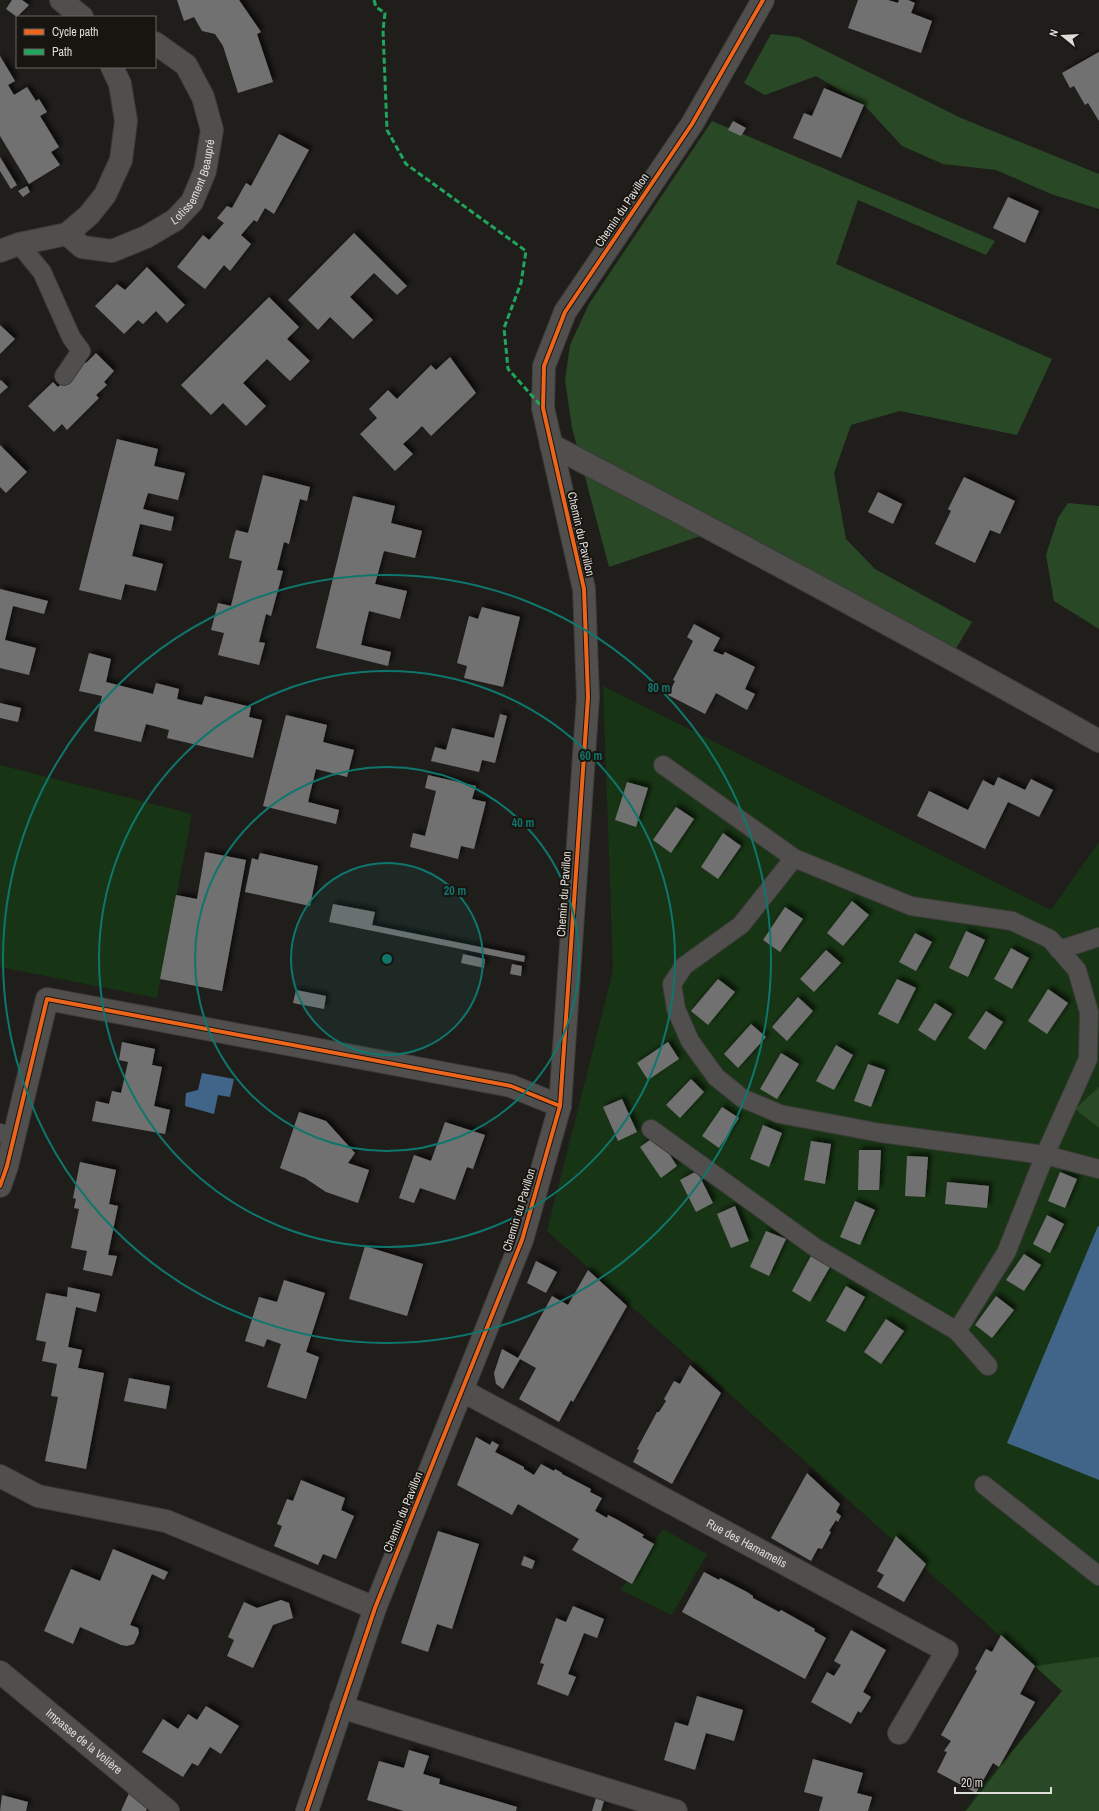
<svg xmlns="http://www.w3.org/2000/svg" width="1099" height="1811" viewBox="0 0 1099 1811" font-family="'Archivo Narrow',sans-serif">
<style>
.green{fill:#173414}
.forest{fill:#294825}
.water{fill:#406588}
.building{fill:#727171;filter:url(#shadow)}
.lines{fill:none;stroke-linecap:round;stroke-linejoin:round}
.service-casing{stroke:#3c3b38;stroke-width:20}
.minor-casing{stroke:#3c3b38;stroke-width:24}
.service{stroke:#504f4d;stroke-width:18}
.minor{stroke:#504f4d;stroke-width:22}
.quiet{stroke:#20a55d;stroke-width:3;stroke-dasharray:6 3;stroke-linecap:butt}
.cycleway-casing{stroke:#181511;stroke-width:6}
.cycleway{stroke:#eb651d;stroke-width:4}
.ring{fill:none;stroke:#0f766e;stroke-width:2}
.labels{text-anchor:middle;dominant-baseline:central;stroke-width:4;stroke-linejoin:round;paint-order:stroke}
.street-label{font-size:12px;fill:#dfddd9;stroke:#181511}
.centre{fill:#0f766e;stroke:#181511;stroke-width:2}
.ring-label{font-size:12px;text-anchor:middle;font-weight:bold;fill:#0f766e;stroke:#181511;stroke-width:4;stroke-linejoin:round;paint-order:stroke}
</style>
<defs>
<filter id="shadow"><feDropShadow dx="3.5" dy="-3.5" stdDeviation="2" flood-color="#0009"/></filter>
</defs>
<rect width="100%" height="100%" fill="#201e1b"/>
<g class="green">
<polygon points="603,686 1051,910 1099,842 1099,1811 965,1811 985,1783 1062,1691 547,1231 613,971"/>
<polygon points="0,765 192,814 157,998 0,967"/>
<polygon points="663,1529 707,1554 672,1615 621,1590"/>
</g>
<g class="forest">
<polygon points="771,34 798,37 961,118 1099,174 1099,209 1051,194 996,170 943,164 902,146 864,105 816,76 765,95 744,83"/>
<polygon points="712,121 995,241 986,255 858,200 836,264 1052,359 1017,435 900,411 851,425 834,473 846,539 875,569 972,622 955,650 727,527 609,567 572,428 565,380 570,345 589,304"/>
<polygon points="1068,503 1099,506 1099,629 1054,601 1046,555 1058,518"/>
<polygon points="1099,1087 1099,1128 1075,1109"/>
<polygon points="1099,1657 1099,1811 966,1811 1011,1753 1062,1691 1035,1666"/>
</g>
<g class="water">
<polygon points="202,1073 234,1079 230,1097 218,1095 214,1114 185,1106 186,1093 198,1090"/>
<polygon points="1098,1226 1099,1227 1099,1480 1007,1443"/>
</g>
<g class="building">
<polygon points="12,0 22,0 29,5 17,17 6,9"/>
<polygon points="177,0 239,0 261,32 257,34 273,82 238,93 223,46 215,34 202,31 194,17 184,21"/>
<polygon points="858,0 888,0 898,3 899,0 908,0 915,3 911,13 932,21 921,53 848,28"/>
<polygon points="1099,52 1099,121 1088,103 1085,105 1074,86 1070,88 1062,73"/>
<polygon points="0,56 15,81 8,85 14,95 27,87 36,101 39,99 47,112 40,116 59,147 51,152 60,165 29,184 0,136"/>
<polygon points="824,88 864,105 841,158 793,138 804,113 812,116"/>
<polygon points="733,121 746,128 741,136 728,130"/>
<polygon points="279,134 309,150 274,214 265,208 257,222 254,220 241,235 251,244 230,271 224,265 205,289 177,267 203,235 209,240 224,223 217,218 227,206 232,208 246,183 251,186"/>
<polygon points="0,157 17,185 11,189 0,171"/>
<polygon points="27,186 30,192 23,197 18,191"/>
<polygon points="1008,197 1039,211 1025,243 993,228"/>
<polygon points="354,233 407,286 397,295 374,273 350,297 373,320 353,339 330,317 318,330 288,300"/>
<polygon points="147,267 185,305 167,323 156,311 143,324 138,320 124,334 95,306 117,284 125,290"/>
<polygon points="269,297 299,327 287,339 310,361 290,381 267,359 243,383 266,406 246,426 223,403 211,415 181,385"/>
<polygon points="0,325 15,339 0,354"/>
<polygon points="96,353 114,371 104,382 107,385 96,395 99,398 67,430 62,424 54,432 28,406 53,382 58,387 84,362 86,363"/>
<polygon points="450,357 476,393 431,436 422,426 413,435 403,444 413,454 395,471 360,434 377,418 369,409 388,390 397,399 431,365 436,370"/>
<polygon points="1,380 8,387 0,394 0,381"/>
<polygon points="117,439 158,449 154,466 185,473 178,500 148,493 143,509 174,517 171,531 140,524 132,556 163,564 156,591 125,584 121,600 79,590"/>
<polygon points="0,445 27,472 6,493 0,487"/>
<polygon points="263,475 310,487 307,501 300,499 289,544 284,542 277,570 283,571 271,616 266,614 259,642 265,643 259,665 218,655 224,633 211,630 218,603 231,606 242,561 229,558 232,544 236,530 248,533"/>
<polygon points="964,477 1015,501 1000,534 990,530 975,563 935,544 951,511 948,509"/>
<polygon points="878,492 902,504 893,524 868,512"/>
<polygon points="353,496 395,506 391,523 422,531 415,558 384,551 375,584 407,591 400,619 369,611 365,627 361,645 391,652 388,666 316,648"/>
<polygon points="0,589 48,601 44,614 13,606 5,640 36,648 29,675 0,668"/>
<polygon points="482,607 520,617 503,687 464,678 467,666 457,663 469,616 478,619"/>
<polygon points="694,624 720,638 713,651 723,655 725,652 755,667 745,689 755,694 747,710 716,693 705,714 668,695 675,681 673,680 693,641 687,637"/>
<polygon points="89,653 111,659 106,682 153,694 156,683 179,689 177,699 189,702 202,705 205,696 251,707 249,717 262,720 253,758 167,738 169,730 146,724 141,742 94,731 102,696 79,691"/>
<polygon points="0,703 21,708 18,722 0,718"/>
<polygon points="500,714 507,716 495,763 482,760 479,772 431,761 435,747 446,750 452,728 494,738"/>
<polygon points="286,715 327,725 323,742 354,750 347,777 316,769 308,802 339,810 336,824 263,806"/>
<polygon points="428,775 476,786 472,799 486,802 474,849 461,846 458,859 410,847 413,833 425,836 436,791 425,788"/>
<polygon points="998,777 1025,790 1031,779 1053,790 1039,817 1008,802 985,849 917,816 929,791 968,810 983,780 994,786"/>
<polygon points="627,782 648,788 636,827 615,820"/>
<polygon points="676,807 694,819 671,853 653,840"/>
<polygon points="723,833 741,846 718,879 701,867"/>
<polygon points="205,852 246,860 222,991 160,979 176,895 197,899"/>
<polygon points="260,853 318,866 310,906 245,892 252,858 258,860"/>
<polygon points="852,901 869,915 843,946 827,933"/>
<polygon points="333,904 375,912 372,925 525,956 524,962 329,922"/>
<polygon points="785,907 803,919 780,952 763,940"/>
<polygon points="966,931 985,940 968,977 949,968"/>
<polygon points="915,933 932,942 916,971 899,962"/>
<polygon points="1011,948 1029,958 1012,989 994,979"/>
<polygon points="826,950 841,963 814,992 800,979"/>
<polygon points="463,954 485,959 484,968 461,963"/>
<polygon points="512,964 522,966 521,976 510,974"/>
<polygon points="718,979 735,992 708,1025 691,1011"/>
<polygon points="897,979 916,988 898,1024 878,1014"/>
<polygon points="1048,989 1068,1003 1047,1034 1028,1021"/>
<polygon points="296,990 326,996 324,1009 293,1003"/>
<polygon points="798,997 813,1011 787,1041 772,1027"/>
<polygon points="935,1003 952,1014 935,1041 918,1030"/>
<polygon points="986,1011 1003,1022 985,1050 968,1038"/>
<polygon points="751,1024 766,1037 738,1068 724,1054"/>
<polygon points="122,1042 155,1049 152,1065 162,1067 154,1106 170,1110 165,1134 92,1121 96,1101 109,1104 112,1091 121,1093 128,1062 119,1060"/>
<polygon points="668,1042 679,1059 648,1080 637,1063"/>
<polygon points="836,1045 853,1055 834,1090 816,1081"/>
<polygon points="781,1053 799,1064 777,1099 760,1089"/>
<polygon points="868,1064 885,1070 871,1107 854,1101"/>
<polygon points="691,1079 704,1092 680,1118 666,1105"/>
<polygon points="622,1099 637,1132 618,1141 603,1107"/>
<polygon points="722,1107 739,1118 719,1148 702,1136"/>
<polygon points="299,1112 326,1121 355,1153 348,1163 369,1170 358,1203 326,1192 305,1178 280,1168"/>
<polygon points="445,1122 485,1135 473,1169 467,1167 455,1200 420,1188 414,1203 399,1198 414,1155 431,1161"/>
<polygon points="763,1125 782,1133 769,1167 750,1159"/>
<polygon points="657,1135 677,1166 661,1178 640,1147"/>
<polygon points="811,1141 831,1144 825,1184 804,1180"/>
<polygon points="859,1150 881,1150 879,1190 858,1190"/>
<polygon points="907,1156 928,1157 925,1197 905,1196"/>
<polygon points="80,1162 116,1170 109,1204 118,1206 108,1255 117,1256 112,1276 83,1270 87,1251 71,1248 79,1209 74,1208 76,1199 73,1198"/>
<polygon points="697,1171 713,1203 696,1212 680,1180"/>
<polygon points="1060,1172 1077,1179 1065,1208 1048,1201"/>
<polygon points="947,1182 989,1186 987,1208 945,1204"/>
<polygon points="855,1201 875,1210 860,1245 840,1237"/>
<polygon points="735,1206 749,1241 731,1248 717,1214"/>
<polygon points="1047,1215 1064,1224 1050,1253 1033,1244"/>
<polygon points="766,1231 786,1239 769,1276 750,1267"/>
<polygon points="365,1246 423,1264 407,1316 349,1299"/>
<polygon points="1024,1254 1041,1265 1024,1291 1006,1280"/>
<polygon points="811,1256 830,1267 810,1302 792,1291"/>
<polygon points="536,1261 557,1272 546,1293 527,1283"/>
<polygon points="588,1270 627,1306 573,1402 571,1400 559,1422 519,1399 536,1368 520,1359 503,1389 496,1384 494,1373 502,1349 518,1358 552,1296 568,1305"/>
<polygon points="284,1280 325,1293 306,1352 319,1357 306,1399 267,1387 281,1344 267,1339 264,1347 245,1341 259,1297 277,1302"/>
<polygon points="846,1286 865,1297 845,1332 826,1321"/>
<polygon points="68,1287 100,1294 96,1312 76,1307 68,1347 82,1350 78,1368 104,1373 86,1469 45,1461 58,1397 51,1396 57,1364 42,1361 46,1342 36,1340 46,1293 67,1297"/>
<polygon points="996,1296 1014,1310 992,1338 975,1325"/>
<polygon points="886,1319 904,1331 881,1364 864,1352"/>
<polygon points="690,1365 721,1393 672,1484 633,1462 639,1450 637,1449 657,1412 659,1412 666,1401 664,1399 674,1381 680,1384"/>
<polygon points="129,1378 170,1386 166,1409 124,1401"/>
<polygon points="476,1437 490,1445 492,1441 499,1445 495,1452 524,1467 524,1469 534,1475 541,1464 554,1471 555,1469 562,1473 562,1474 591,1489 590,1492 602,1498 595,1511 607,1518 608,1515 616,1519 644,1535 642,1537 654,1544 632,1584 572,1550 579,1539 518,1504 512,1515 457,1485"/>
<polygon points="807,1473 840,1504 836,1512 841,1516 838,1522 836,1520 829,1531 831,1532 822,1549 818,1548 811,1561 771,1538"/>
<polygon points="301,1480 345,1498 341,1510 354,1516 336,1559 323,1554 318,1565 274,1546 282,1526 277,1524 287,1499 293,1501"/>
<polygon points="438,1531 479,1544 452,1629 437,1624 428,1652 401,1643"/>
<polygon points="896,1536 926,1564 904,1602 877,1587 884,1575 877,1571"/>
<polygon points="113,1549 168,1572 164,1580 152,1574 130,1625 138,1628 139,1633 134,1644 127,1646 121,1645 80,1627 73,1644 44,1631 71,1569 100,1581"/>
<polygon points="524,1556 535,1561 532,1569 521,1565"/>
<polygon points="704,1572 719,1580 720,1578 747,1592 753,1596 753,1598 779,1612 781,1610 815,1629 814,1631 826,1638 805,1679 682,1612"/>
<polygon points="281,1600 289,1603 293,1618 273,1625 253,1668 227,1656 234,1640 228,1637 244,1602 257,1608"/>
<polygon points="573,1606 604,1619 597,1638 584,1633 568,1674 576,1677 568,1696 537,1684 544,1664 540,1663 556,1618 566,1622"/>
<polygon points="851,1630 886,1650 863,1692 871,1697 861,1713 858,1711 851,1724 811,1702 827,1672 834,1676 841,1665 834,1661"/>
<polygon points="1001,1635 1035,1666 1020,1694 1035,1702 999,1767 993,1763 976,1793 937,1772 947,1752 944,1751 951,1741 941,1735 977,1671 975,1669 986,1649 992,1652"/>
<polygon points="697,1696 743,1710 734,1741 706,1733 695,1770 664,1760 675,1722 688,1726"/>
<polygon points="206,1706 239,1726 221,1754 210,1747 198,1766 192,1763 183,1777 142,1752 163,1719 178,1729 188,1714 197,1720"/>
<polygon points="409,1750 429,1756 423,1774 440,1779 439,1784 517,1807 516,1811 404,1811 367,1800 379,1761 404,1768"/>
<polygon points="813,1759 863,1773 857,1793 872,1797 868,1811 819,1811 823,1797 804,1792"/>
<polygon points="129,1793 147,1808 146,1811 121,1811"/>
<polygon points="2,1795 28,1802 26,1811 0,1811"/>
<polygon points="596,1798 604,1801 601,1811 592,1811"/>
</g>
<g class="lines">
<g class="service-casing">
<g id="service">
<polyline points="19,244 42,272 71,337 81,351 64,376"/>
<polyline points="663,765 794,858 911,906 1012,921 1050,939 1077,970 1089,1012 1088,1059 1045,1155 1006,1253 957,1331"/>
<polyline points="794,858 741,925 684,966 672,984 676,1009 690,1041 716,1077 742,1098 780,1114 881,1133 1045,1155 1099,1169"/>
<polyline points="1059,950 1099,937"/>
<polyline points="651,1129 816,1248 957,1331 988,1366"/>
<polyline points="0,1133 14,1137"/>
<polyline points="984,1485 1099,1576"/>
</g>
</g>
<g class="minor-casing">
<g id="minor">
<polyline points="61,0 82,17"/>
<path id="s1" d="M67,234L82,247L112,251L146,237L175,220L192,202L205,171L212,130L203,97L186,65L155,43"/>
<polyline points="0,251 19,244 67,234 89,215 105,195 121,160 126,121 120,84 112,67"/>
<path d="M551,445C735,541 918,639 1099,741"/>
<polyline points="0,1186 7,1166 47,999 511,1086 560,1106"/>
<path id="s2" d="M463,1391L947,1651L899,1733"/>
<polyline points="0,1476 38,1496 166,1521 375,1608"/>
<path id="s3" d="M0,1672L168,1811"/>
<polyline points="341,1707 676,1811"/>
<polyline points="307,1811 375,1608 522,1240 560,1106 588,697 584,589 543,408 544,366 565,312 692,124 763,0"/>
</g>
</g>
<use href="#service" class="service"/>
<use href="#minor" class="minor"/>
<polyline class="quiet" points="374,0 376,7 385,13 383,30 387,130 406,164 526,251 521,283 504,328 508,369 543,408"/>
<g class="cycleway-casing">
<g id="cycleway">
<polyline points="0,1186 7,1166 47,999 511,1086 560,1106"/>
<polyline points="307,1811 375,1608 522,1240 560,1106 588,697 584,589 543,408 544,366 565,312 692,124 763,0"/>
</g>
</g>
<use href="#cycleway" class="cycleway"/>
</g>
<circle cx="387" cy="959" r="96" fill="#0f766e" fill-opacity=".12"/>
<g class="ring">
<circle cx="387" cy="959" r="96"/>
<circle cx="387" cy="959" r="192"/>
<circle cx="387" cy="959" r="288"/>
<circle cx="387" cy="959" r="384"/>
</g>
<g class="labels">
<g class="street-label">
<text stroke="none"><textPath href="#s1" startOffset="164">Lotissement Beaupré</textPath></text>
<text transform="translate(622 210) rotate(-56)">Chemin du Pavillon</text>
<text transform="translate(581 534) rotate(77)">Chemin du Pavillon</text>
<text transform="translate(564 894) rotate(-86)">Chemin du Pavillon</text>
<text transform="translate(519 1210) rotate(-73)">Chemin du Pavillon</text>
<text transform="translate(403 1512) rotate(-68)">Chemin du Pavillon</text>
<text stroke="none"><textPath href="#s2" startOffset="322">Rue des Hamamelis</textPath></text>
<text stroke="none"><textPath href="#s3" startOffset="109">Impasse de la Volière</textPath></text>
</g>
</g>
<circle cx="387" cy="959" r="6" class="centre"/>
<g class="ring-label">
<text x="659" y="692">80 m</text>
<text x="591" y="760">60 m</text>
<text x="523" y="827">40 m</text>
<text x="455" y="895">20 m</text>
</g>
<rect x="16" y="16" width="140" height="52" fill="#181511" stroke="#686561"/>
<rect x="24" y="29" width="20" height="6" fill="#eb651d" stroke="#686561"/>
<text x="52" y="36" font-size="12" fill="#dfddd9">Cycle path</text>
<rect x="24" y="49" width="20" height="6" fill="#20a55d" stroke="#686561"/>
<text x="52" y="56" font-size="12" fill="#dfddd9">Path</text>
<g transform="translate(1063 36) rotate(288)" stroke="#181511" stroke-width="3" paint-order="stroke">
<path d="M0-3L7 15L0 10L-7 15Z" fill="#dfddd9"/>
<text y="-6" font-size="11" font-weight="bold" text-anchor="middle" fill="#dfddd9">N</text>
</g>
<path d="M955 1787v6h96v-6" fill="none" stroke="#dfddd9" stroke-width="2"/>
<text x="961" y="1787" font-size="12" fill="#dfddd9" stroke="#181511" stroke-width="3" paint-order="stroke">20 m</text>
</svg>
